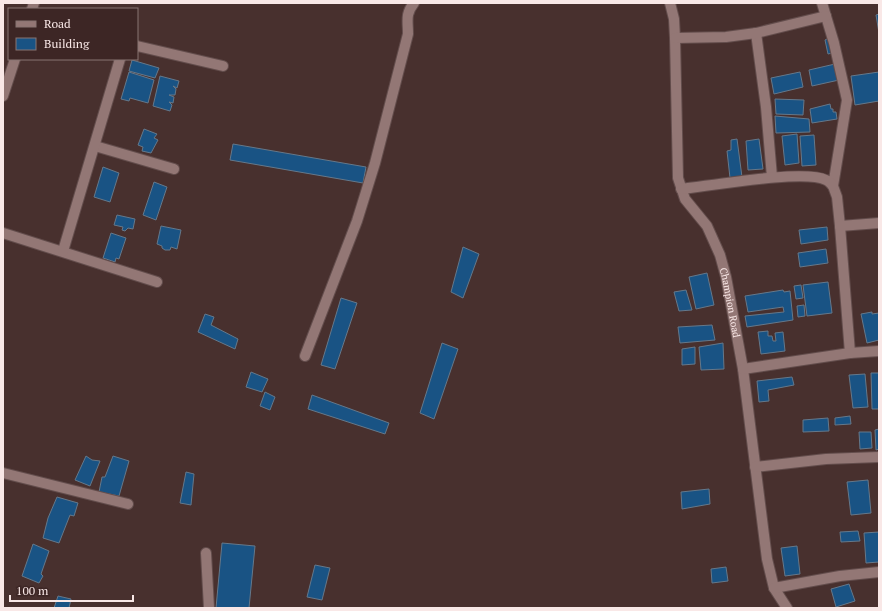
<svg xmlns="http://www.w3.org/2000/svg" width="882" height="611" viewBox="0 0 882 611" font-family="'PT Serif',serif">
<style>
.building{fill:#195384;stroke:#65788a}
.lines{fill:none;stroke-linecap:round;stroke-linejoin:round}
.minor-casing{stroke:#634d4c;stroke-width:12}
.minor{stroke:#937775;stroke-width:10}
.labels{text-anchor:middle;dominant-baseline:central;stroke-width:3;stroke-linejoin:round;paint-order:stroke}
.street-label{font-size:10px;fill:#f9e8e7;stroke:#3d2625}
</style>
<rect width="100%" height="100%" fill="#48302e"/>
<g class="building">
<polygon points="879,14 879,33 876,15"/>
<polygon points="829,38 832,53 828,54 825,40"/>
<polygon points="132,60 159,68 155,78 129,71"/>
<polygon points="835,64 839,80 812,86 809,70"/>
<polygon points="129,72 154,80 148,103 130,98 129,101 121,99"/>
<polygon points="800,72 803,87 774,94 771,78"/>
<polygon points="879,72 879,101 855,105 851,76"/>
<polygon points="160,76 179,81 177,88 173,86 176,89 175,95 169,95 174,97 173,103 169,102 172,105 170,111 153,106"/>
<polygon points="775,99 804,100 803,115 776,114"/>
<polygon points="830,104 831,109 833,109 833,112 836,112 837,119 812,123 810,109"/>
<polygon points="775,116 809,119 810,132 776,133"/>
<polygon points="144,129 157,134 154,138 158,140 151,153 142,151 143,147 138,145"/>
<polygon points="797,134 799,163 785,165 782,136"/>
<polygon points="814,135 816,165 802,166 800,136"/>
<polygon points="737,139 742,177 730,178 727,151 731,150 731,140"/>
<polygon points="759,139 763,169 748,170 746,141"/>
<polygon points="233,144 366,167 363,183 230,160"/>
<polygon points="103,167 119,173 110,202 94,197"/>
<polygon points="154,182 167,187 156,220 143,215"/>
<polygon points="117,215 135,219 133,229 128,228 125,231 122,230 123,227 114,225"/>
<polygon points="161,226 181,230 177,249 171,247 170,250 165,250 162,248 162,246 157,244"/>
<polygon points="827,227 828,240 801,244 799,230"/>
<polygon points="111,233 126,238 119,259 116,258 115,262 103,258"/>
<polygon points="463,247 479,254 463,298 451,292"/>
<polygon points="826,249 828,263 800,267 798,253"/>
<polygon points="707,273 714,305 696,309 689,277"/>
<polygon points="828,282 832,313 807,316 803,285"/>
<polygon points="801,285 803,298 796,299 794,286"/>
<polygon points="686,290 692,310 679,311 674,292"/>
<polygon points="783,290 784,292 790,291 793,320 747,327 745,316 784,312 783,307 748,312 745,296"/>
<polygon points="341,298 357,303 335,369 321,365"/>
<polygon points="804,305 805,316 798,317 797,306"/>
<polygon points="872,312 872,314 879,313 879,340 867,343 861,314"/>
<polygon points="205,314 214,317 211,325 238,339 235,349 198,332"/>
<polygon points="712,325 715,340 680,343 678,327"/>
<polygon points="768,331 768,336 772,336 773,341 776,341 775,333 783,332 785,351 761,354 758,332"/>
<polygon points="442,343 458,349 434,419 420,413"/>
<polygon points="723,343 724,369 701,370 699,347"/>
<polygon points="695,347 695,364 682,365 682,349"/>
<polygon points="251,372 268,379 262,392 246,387"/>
<polygon points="871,373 879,373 879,409 872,409"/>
<polygon points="865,374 868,407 853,408 849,375"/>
<polygon points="792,377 794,385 768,390 769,401 759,402 757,381"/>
<polygon points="265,392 275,397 270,410 260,406"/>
<polygon points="312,395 389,423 385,434 308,409"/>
<polygon points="850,416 851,424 835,425 835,418"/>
<polygon points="828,418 829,431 803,432 803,420"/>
<polygon points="879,429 879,449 876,450 875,430"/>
<polygon points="859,432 871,432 872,448 860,449"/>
<polygon points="86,456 92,460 100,461 90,486 75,480"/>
<polygon points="113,456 129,461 119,496 99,492 102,477 105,477"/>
<polygon points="186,472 194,474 191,505 180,503"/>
<polygon points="868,480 871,513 851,515 847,482"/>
<polygon points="709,489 710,504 682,509 681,492"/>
<polygon points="57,497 78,503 74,516 70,515 59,543 43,538 48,518"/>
<polygon points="858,531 860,541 841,542 840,532"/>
<polygon points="879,532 879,562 866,563 864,533"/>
<polygon points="222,543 255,546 249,608 216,608"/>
<polygon points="33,544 49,551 41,574 43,576 39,583 22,576"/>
<polygon points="797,546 800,574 785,576 781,548"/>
<polygon points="315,565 330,568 322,600 307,597"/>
<polygon points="726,567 728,581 712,583 711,569"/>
<polygon points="849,584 855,601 836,607 831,589"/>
<polygon points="58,596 71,599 69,608 54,608"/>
</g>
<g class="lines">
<g class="minor-casing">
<g id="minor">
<path id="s1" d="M670,3L674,19L675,38L678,178L685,199L707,226L720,255L726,277L743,369L767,559L774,588L787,608"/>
<polyline points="822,3 834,43 847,100 833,186 837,197 840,226 850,353"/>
<polyline points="32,9 34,3"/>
<polyline points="756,33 766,107 772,177"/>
<polyline points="675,38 726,37 756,33 826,16"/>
<polyline points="137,46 223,66"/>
<polyline points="3,96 15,59"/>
<polyline points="95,146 174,169"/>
<path d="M681,189C709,186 804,169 826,180C829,181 831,184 833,186"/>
<polyline points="840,226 879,223"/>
<polyline points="3,233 157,282"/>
<polyline points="63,251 120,59"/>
<path d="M305,356L357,221L375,163L408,34C408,21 405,14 414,3"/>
<polyline points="743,369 850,353 879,351"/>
<polyline points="755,467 826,459 879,457"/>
<polyline points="3,473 128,504"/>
<polyline points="206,553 209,608"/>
<polyline points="774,588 840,576 879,572"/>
</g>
</g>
<use href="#minor" class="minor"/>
</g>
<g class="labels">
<g class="street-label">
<text stroke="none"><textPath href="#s1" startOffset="313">Champion Road</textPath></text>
</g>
</g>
<rect width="882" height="611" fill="none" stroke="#f9e8e7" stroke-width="8"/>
<rect x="8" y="8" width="130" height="52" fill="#3d2625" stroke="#887473"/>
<rect x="16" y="21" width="20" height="6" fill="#937775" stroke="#887473"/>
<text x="44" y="28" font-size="12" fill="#f9e8e7">Road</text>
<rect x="16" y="38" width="20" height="12" fill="#195384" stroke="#887473"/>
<text x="44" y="48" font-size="12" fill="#f9e8e7">Building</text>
<path d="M10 595v6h123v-6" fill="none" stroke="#f9e8e7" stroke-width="2"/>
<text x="16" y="595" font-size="12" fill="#f9e8e7" stroke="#3d2625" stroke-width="3" paint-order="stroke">100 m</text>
</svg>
